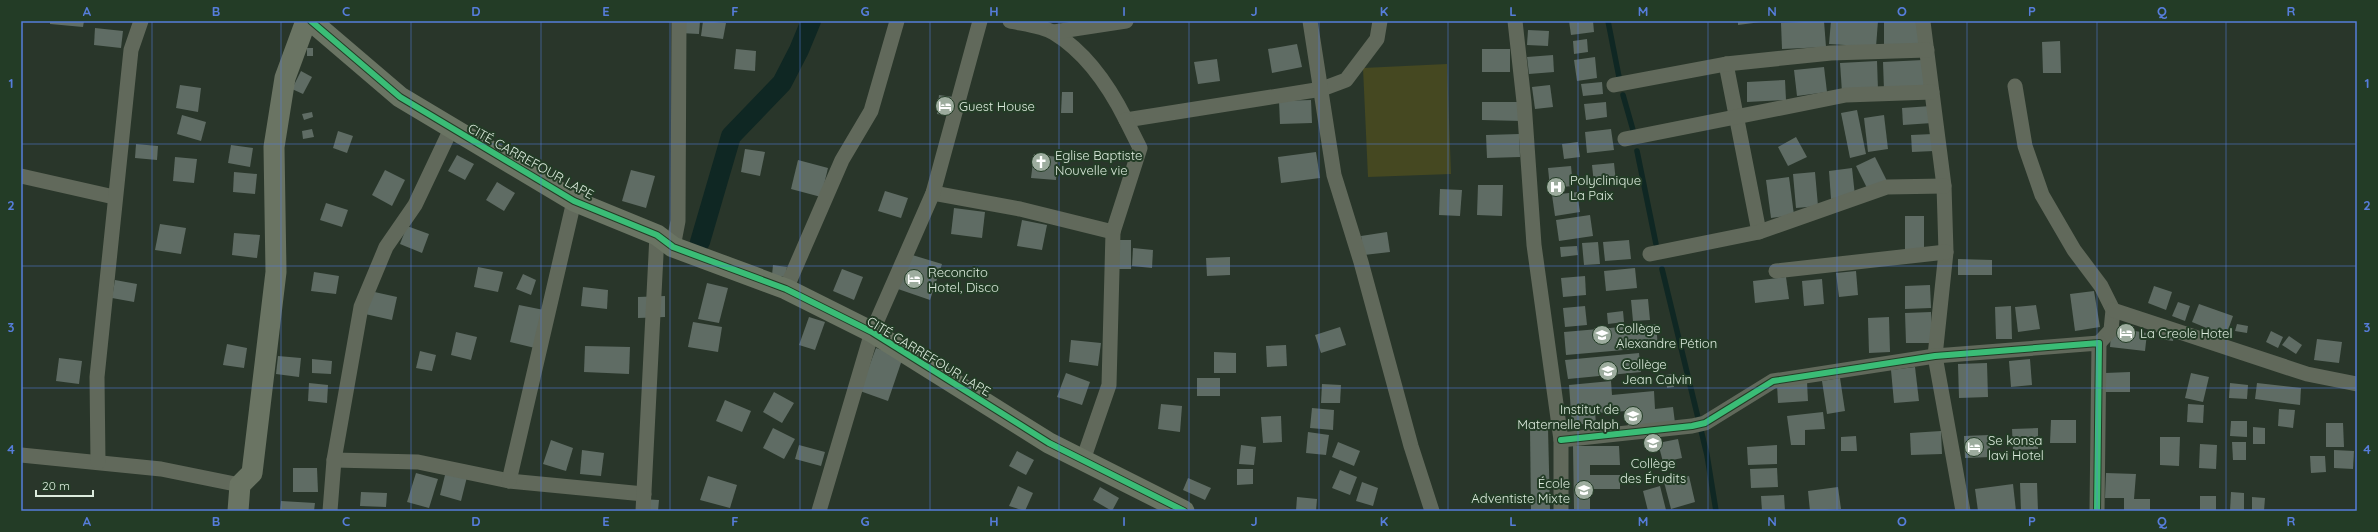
<svg xmlns="http://www.w3.org/2000/svg" width="2378" height="532" viewBox="0 0 2378 532" font-family="Quicksand,sans-serif">
<style>
.green{fill:#454821}
.lines{fill:none;stroke-linecap:round;stroke-linejoin:round}
.stream{stroke:#0f2723;stroke-width:5.5}
.canal{stroke:#0f2723;stroke-width:20}
.building{fill:#5f6c64}
.street{stroke:#61695b;stroke-width:15}
.secondary{stroke:#6a7463;stroke-width:21}
.cycleway-casing{stroke:#233c26;stroke-width:8}
.cycleway{stroke:#3abd76;stroke-width:6}
.grid{fill:none;stroke:#567dda;stroke-width:1;stroke-opacity:0.55}
.labels{text-anchor:middle;dominant-baseline:central;stroke-width:4;stroke-linejoin:round;paint-order:stroke}
.poi-label{font-size:13px;fill:#dcebdd;stroke:#233c26;text-anchor:start}
.street-label{font-size:13px;fill:#dcebdd;stroke:#233c26}
.neatline{fill:none;stroke:#567dda;stroke-width:1.5}
.grid-label{font-size:13px;text-anchor:middle;font-weight:bold;fill:#567dda}
</style>
<rect width="100%" height="100%" fill="#29362a"/>
<polygon class="green" points="1447,64 1451,174 1368,177 1363,68"/>
<g class="lines">
<g class="stream">
<polyline points="1608,21 1619,77"/>
<polyline points="1623,95 1633,130"/>
<polyline points="1637,151 1656,244"/>
<polyline points="1662,269 1707,455 1716,511"/>
</g>
<polyline class="canal" points="700,242 731,136 782,83 799,50 811,21"/>
</g>
<g class="building">
<polygon points="50,21 84,21 83,27 50,24"/>
<polygon points="681,21 700,21 699,34 680,33"/>
<polygon points="703,21 726,23 723,39 701,36"/>
<polygon points="1569,21 1593,21 1594,32 1571,35"/>
<polygon points="1738,21 1761,21 1761,22 1738,25"/>
<polygon points="1824,21 1826,47 1782,49 1781,23"/>
<polygon points="1831,21 1878,21 1876,47 1829,44"/>
<polygon points="1884,21 1921,22 1921,45 1884,45"/>
<polygon points="95,28 123,31 121,48 94,45"/>
<polygon points="1528,30 1549,31 1548,46 1527,45"/>
<polygon points="1587,39 1588,52 1574,54 1573,41"/>
<polygon points="2060,41 2061,73 2043,73 2042,42"/>
<polygon points="1297,44 1302,67 1272,73 1268,49"/>
<rect x="307" y="48" width="6" height="8"/>
<polygon points="736,49 756,51 755,71 734,69"/>
<rect x="1482" y="49" width="28" height="23"/>
<polygon points="1553,55 1554,72 1529,74 1527,57"/>
<polygon points="1595,57 1597,78 1577,81 1574,60"/>
<polygon points="1217,59 1220,81 1198,84 1194,62"/>
<polygon points="1923,60 1925,88 1884,90 1883,62"/>
<polygon points="1877,61 1878,90 1842,92 1840,63"/>
<polygon points="1824,67 1827,92 1797,96 1794,70"/>
<polygon points="301,71 312,77 303,94 292,89"/>
<polygon points="1785,80 1786,100 1747,102 1747,82"/>
<polygon points="1602,82 1603,94 1583,96 1581,84"/>
<polygon points="180,85 201,88 198,112 176,108"/>
<polygon points="1550,85 1553,107 1535,109 1532,87"/>
<polygon points="1062,92 1073,92 1073,113 1061,113"/>
<polygon points="939,95 954,97 951,116 937,114"/>
<polygon points="1311,100 1312,123 1280,124 1279,101"/>
<polygon points="1482,102 1522,102 1522,121 1482,120"/>
<polygon points="1606,102 1607,117 1586,120 1584,104"/>
<polygon points="1931,106 1932,123 1903,125 1902,108"/>
<polygon points="1857,110 1866,154 1850,158 1841,113"/>
<polygon points="312,112 313,117 304,120 302,114"/>
<polygon points="182,115 206,122 201,141 177,134"/>
<polygon points="1884,115 1888,149 1868,152 1864,118"/>
<polygon points="312,129 314,137 303,139 302,131"/>
<polygon points="1611,129 1614,150 1587,153 1585,132"/>
<polygon points="338,131 353,136 347,153 333,148"/>
<polygon points="1519,134 1520,157 1487,158 1486,135"/>
<polygon points="1933,134 1934,151 1912,152 1911,135"/>
<polygon points="1796,137 1807,157 1788,166 1778,147"/>
<polygon points="1578,142 1580,157 1564,159 1562,144"/>
<polygon points="136,144 158,146 157,160 135,158"/>
<polygon points="231,145 253,148 250,167 228,163"/>
<polygon points="745,149 765,152 760,176 741,172"/>
<polygon points="1316,152 1320,178 1281,183 1278,157"/>
<polygon points="1034,154 1058,157 1056,180 1031,178"/>
<polygon points="457,155 474,164 465,180 448,171"/>
<polygon points="175,157 197,159 194,183 173,181"/>
<polygon points="1875,157 1887,181 1868,190 1856,166"/>
<polygon points="798,160 828,168 821,197 791,189"/>
<polygon points="1614,163 1616,182 1594,184 1592,165"/>
<polygon points="1571,166 1573,186 1550,188 1548,168"/>
<polygon points="1852,168 1855,196 1831,199 1829,171"/>
<polygon points="385,170 405,180 392,206 372,195"/>
<polygon points="631,170 655,176 646,208 622,201"/>
<polygon points="234,172 257,174 255,194 233,192"/>
<polygon points="1815,172 1818,206 1796,208 1793,174"/>
<polygon points="1789,177 1794,215 1771,218 1766,180"/>
<polygon points="497,182 515,193 504,211 486,200"/>
<polygon points="1478,185 1503,185 1502,216 1477,215"/>
<polygon points="1440,189 1462,190 1460,216 1439,215"/>
<polygon points="885,191 908,198 901,218 878,211"/>
<polygon points="1577,192 1580,212 1555,216 1552,195"/>
<polygon points="326,203 348,210 342,227 320,220"/>
<polygon points="954,208 985,212 982,238 951,234"/>
<polygon points="1590,215 1593,236 1559,241 1556,220"/>
<rect x="1905" y="216" width="19" height="38"/>
<polygon points="1022,220 1047,225 1042,250 1017,246"/>
<polygon points="160,224 186,228 181,254 155,250"/>
<polygon points="407,226 429,234 422,253 400,244"/>
<polygon points="1387,232 1390,252 1364,255 1361,236"/>
<polygon points="234,233 260,235 257,258 232,255"/>
<rect x="1114" y="240" width="17" height="29"/>
<polygon points="1629,240 1631,259 1605,261 1603,242"/>
<polygon points="1598,242 1600,264 1584,265 1582,243"/>
<polygon points="1577,246 1578,255 1561,257 1560,247"/>
<polygon points="1133,248 1153,250 1152,268 1132,266"/>
<polygon points="909,254 942,264 930,300 898,289"/>
<polygon points="1230,257 1230,275 1207,276 1206,258"/>
<polygon points="1958,259 1992,260 1992,275 1958,275"/>
<polygon points="773,265 787,267 785,277 772,275"/>
<polygon points="478,267 503,272 498,292 474,287"/>
<polygon points="1635,268 1637,288 1606,291 1604,271"/>
<polygon points="842,269 863,277 854,300 833,291"/>
<polygon points="1856,271 1858,295 1839,297 1836,273"/>
<polygon points="314,272 339,276 336,294 311,291"/>
<polygon points="523,274 536,280 531,295 516,289"/>
<polygon points="1585,276 1586,295 1563,297 1561,278"/>
<polygon points="1786,277 1789,299 1755,303 1753,281"/>
<polygon points="1822,279 1824,304 1804,306 1802,281"/>
<polygon points="115,280 137,284 134,302 112,298"/>
<polygon points="707,283 728,288 719,323 698,319"/>
<polygon points="1930,285 1931,308 1905,309 1905,286"/>
<polygon points="2154,286 2172,292 2166,310 2148,303"/>
<polygon points="583,287 608,290 607,309 581,306"/>
<polygon points="370,291 397,297 392,320 365,314"/>
<polygon points="2094,291 2100,327 2075,331 2070,294"/>
<polygon points="665,296 665,317 638,318 638,297"/>
<polygon points="1648,299 1650,320 1633,321 1631,300"/>
<polygon points="2178,302 2190,306 2185,321 2172,316"/>
<polygon points="2199,304 2233,316 2226,336 2192,322"/>
<polygon points="519,305 544,310 535,348 510,342"/>
<polygon points="2036,305 2040,329 2018,332 2015,307"/>
<polygon points="1585,306 1587,325 1565,327 1563,308"/>
<polygon points="2011,306 2012,339 1996,339 1995,307"/>
<polygon points="1623,311 1624,322 1608,324 1607,313"/>
<polygon points="1931,312 1932,343 1906,343 1905,313"/>
<polygon points="809,317 825,322 815,350 799,345"/>
<polygon points="1889,317 1890,352 1869,353 1868,318"/>
<polygon points="693,322 722,327 718,352 688,347"/>
<polygon points="1656,324 1658,347 1566,355 1564,332"/>
<polygon points="2237,324 2248,326 2247,333 2235,331"/>
<polygon points="1340,327 1346,345 1321,353 1315,335"/>
<polygon points="2129,330 2147,333 2145,351 2110,347 2111,334 2128,335"/>
<polygon points="2161,331 2174,333 2173,341 2160,339"/>
<polygon points="2271,331 2283,337 2278,348 2266,342"/>
<polygon points="456,332 477,337 471,360 451,355"/>
<polygon points="2289,336 2302,345 2296,354 2282,345"/>
<polygon points="2317,339 2342,342 2339,363 2314,360"/>
<polygon points="1071,340 1101,343 1098,366 1069,362"/>
<polygon points="227,344 247,348 244,368 223,365"/>
<polygon points="1286,345 1287,366 1267,367 1266,346"/>
<polygon points="585,346 630,347 629,374 584,372"/>
<polygon points="876,348 903,357 888,401 860,391"/>
<polygon points="420,351 436,355 432,371 416,368"/>
<polygon points="1214,352 1236,353 1236,373 1214,373"/>
<polygon points="1639,353 1641,372 1568,379 1565,360"/>
<polygon points="278,356 301,358 299,377 276,374"/>
<polygon points="59,358 82,361 79,384 56,381"/>
<polygon points="312,359 332,361 331,374 312,373"/>
<polygon points="2030,359 2032,385 2011,387 2009,361"/>
<polygon points="1987,363 1988,397 1959,398 1958,364"/>
<polygon points="1915,367 1919,401 1894,403 1891,370"/>
<polygon points="2130,372 2130,392 2105,392 2105,373"/>
<polygon points="1066,373 1090,382 1082,405 1057,397"/>
<polygon points="2191,373 2209,377 2203,402 2185,398"/>
<polygon points="1673,374 1674,387 1667,388 1666,375"/>
<rect x="1197" y="378" width="23" height="18"/>
<polygon points="1840,378 1845,411 1827,414 1822,381"/>
<polygon points="1611,381 1612,395 1654,391 1655,409 1673,407 1675,423 1628,427 1627,411 1595,413 1596,423 1572,425 1569,385"/>
<polygon points="1807,382 1808,401 1778,403 1777,384"/>
<polygon points="309,383 328,385 327,403 308,401"/>
<polygon points="2230,383 2248,385 2247,399 2229,398"/>
<polygon points="2257,383 2301,388 2300,405 2255,399"/>
<polygon points="1322,384 1341,385 1340,403 1321,403"/>
<polygon points="774,392 794,403 782,423 763,412"/>
<polygon points="725,400 751,411 742,432 716,421"/>
<polygon points="1161,404 1182,406 1180,432 1158,429"/>
<polygon points="2188,404 2204,405 2203,423 2187,422"/>
<polygon points="1312,408 1334,410 1333,430 1310,428"/>
<polygon points="2279,409 2295,410 2293,428 2278,426"/>
<polygon points="1823,412 1825,429 1805,430 1805,445 1791,445 1787,416"/>
<polygon points="1281,416 1282,442 1263,443 1261,417"/>
<polygon points="2051,420 2076,420 2076,443 2050,443"/>
<polygon points="2231,421 2247,421 2247,437 2230,436"/>
<polygon points="2326,423 2343,423 2344,447 2326,447"/>
<polygon points="2253,427 2265,428 2265,444 2253,444"/>
<polygon points="773,428 795,439 784,459 763,448"/>
<polygon points="1530,428 1548,428 1550,511 1531,511"/>
<polygon points="2038,428 2038,449 2013,450 2012,429"/>
<polygon points="1941,431 1942,454 1911,455 1910,433"/>
<polygon points="1308,432 1329,435 1326,455 1306,453"/>
<polygon points="1989,435 1991,457 1965,458 1964,436"/>
<polygon points="1856,436 1857,451 1841,451 1841,437"/>
<polygon points="2160,437 2180,437 2179,466 2160,465"/>
<polygon points="1678,439 1682,458 1663,462 1658,443"/>
<polygon points="551,440 573,448 566,471 543,464"/>
<polygon points="1338,442 1360,451 1354,466 1332,457"/>
<polygon points="2232,442 2246,442 2246,460 2233,460"/>
<polygon points="2200,444 2217,445 2216,469 2199,468"/>
<polygon points="799,445 825,452 821,466 795,459"/>
<polygon points="1241,445 1256,447 1254,465 1239,464"/>
<polygon points="1777,445 1777,464 1748,465 1747,447"/>
<polygon points="1573,446 1619,446 1620,465 1590,465 1590,475 1620,475 1620,489 1590,489 1590,509 1574,509"/>
<polygon points="582,450 604,453 601,476 580,474"/>
<polygon points="2334,450 2354,451 2353,469 2334,468"/>
<polygon points="1017,451 1034,460 1026,475 1009,466"/>
<polygon points="2310,456 2325,456 2326,472 2311,473"/>
<polygon points="293,468 317,468 318,492 293,492"/>
<polygon points="1777,468 1778,487 1751,488 1750,469"/>
<polygon points="1237,469 1253,469 1253,484 1237,485"/>
<polygon points="1340,470 1357,477 1350,495 1332,488"/>
<polygon points="446,471 467,477 461,501 440,495"/>
<polygon points="416,473 438,479 429,508 407,502"/>
<polygon points="2106,473 2136,474 2134,499 2150,499 2150,511 2124,511 2124,498 2105,498"/>
<polygon points="708,476 737,485 730,508 700,500"/>
<polygon points="1689,476 1695,502 1671,509 1664,482"/>
<polygon points="1188,478 1211,488 1205,500 1183,490"/>
<polygon points="1362,482 1378,488 1373,506 1356,501"/>
<polygon points="2020,483 2037,483 2038,511 2021,511"/>
<polygon points="2013,484 2016,511 1978,511 1975,489"/>
<polygon points="1018,486 1033,493 1025,511 1009,506"/>
<polygon points="1660,486 1666,510 1648,511 1643,491"/>
<polygon points="1100,487 1119,498 1112,511 1093,500"/>
<polygon points="1838,487 1841,509 1810,511 1808,491"/>
<polygon points="361,492 387,493 386,507 360,506"/>
<polygon points="2231,492 2244,493 2244,511 2230,511"/>
<polygon points="1784,495 1785,511 1762,511 1761,496"/>
<rect x="2200" y="496" width="16" height="15"/>
<polygon points="1297,497 1317,499 1316,511 1296,511"/>
<polygon points="2252,497 2265,498 2264,511 2252,511"/>
<polygon points="641,499 659,500 658,511 640,511"/>
<polygon points="281,501 315,503 314,511 280,511"/>
</g>
<g class="lines">
<g class="street">
<path d="M1010,21C1023,24 1043,26 1054,33C1087,53 1109,86 1126,120L1322,89L1346,80L1377,39L1380,21"/>
<polyline points="1310,21 1334,175 1361,262 1411,446 1432,511"/>
<polyline points="1515,21 1524,102 1534,245 1561,440 1561,511"/>
<polyline points="1923,22 1944,186 1946,252 1935,356 1963,511"/>
<polyline points="1054,32 1126,21"/>
<polyline points="1726,64 1759,232"/>
<polyline points="1614,85 1726,64 1831,53 1927,50"/>
<polyline points="2015,86 2025,146 2042,195 2074,250 2101,286 2113,310 2111,330 2099,343"/>
<polyline points="1625,139 1846,95 1932,92"/>
<polyline points="21,176 114,197"/>
<polyline points="933,193 1020,209 1113,232"/>
<polyline points="673,247 678,221 679,21"/>
<polyline points="1650,254 1759,232 1887,187 1944,186"/>
<polyline points="1776,271 1946,252"/>
<polyline points="786,289 842,160 871,111 897,21"/>
<polyline points="2113,310 2307,374 2357,384"/>
<polyline points="1561,440 1692,426 1705,423 1773,381 1935,356 2099,343 2097,511"/>
<polyline points="21,455 161,469 240,485"/>
<polyline points="334,460 418,462 509,481 644,494"/>
<polyline points="1083,460 1109,385 1113,232 1140,148 1126,120"/>
<polyline points="98,462 97,377 131,50 141,21"/>
<polyline points="509,481 574,201"/>
<polyline points="330,511 334,460 361,307 386,247 415,205 451,129"/>
<polyline points="643,511 657,235"/>
<polyline points="819,511 872,332 933,193 980,21"/>
</g>
<g class="secondary">
<polyline points="311,21 400,97 574,201 657,235 673,247 786,289 872,332 1049,443 1184,511"/>
<polyline points="238,511 240,485 252,473 276,272 274,147 285,78 306,21"/>
</g>
<g class="cycleway-casing">
<g id="cycleway">
<polyline points="311,21 400,97 574,201 657,235 673,247 786,289 872,332 1049,443 1184,511"/>
<polyline points="1561,440 1692,426 1705,423 1773,381 1935,356 2099,343 2097,511"/>
</g>
</g>
<use href="#cycleway" class="cycleway"/>
</g>
<path class="grid" d="M152,21V511M281,21V511M411,21V511M541,21V511M670,21V511M800,21V511M930,21V511M1059,21V511M1189,21V511M1319,21V511M1448,21V511M1578,21V511M1708,21V511M1837,21V511M1967,21V511M2097,21V511M2226,21V511M21,144H2357M21,266H2357M21,388H2357"/>
<defs>
<g id="hotel-disc" transform="scale(1)"><circle r="9.5" fill="#9dac9e" stroke="#233c26"/><path d="M-6-4.5h1.5V1H6V5H4.5V3h-9V5H-6ZM-4 0a1.8 1.8 0 1 1 3.6 0ZM.5 0V-2.5h3Q6-2.5 6 0Z" fill="#fff"/></g>
<g id="church-disc" transform="scale(1)"><circle r="9.5" fill="#9dac9e" stroke="#233c26"/><path d="M-1.2-6h2.4v3.5h3.3v2.4h-3.3V6h-2.4V-.1h-3.3v-2.4h3.3Z" fill="#fff"/></g>
<g id="hospital-disc" transform="scale(1)"><circle r="9.5" fill="#9dac9e" stroke="#233c26"/><path d="M-5-5h3v3.5h4V-5h3V5h-3V1.5h-4V5h-3Z" fill="#fff"/></g>
<g id="school-disc" transform="scale(1)"><circle r="9.5" fill="#9dac9e" stroke="#233c26"/><path d="M0-5L7-2L0 1L-7-2ZM-4 1L0 2.5L4 1V4Q0 6-4 4Z" fill="#fff"/></g>
</defs>
<g fill-rule="evenodd">
<use href="#hotel-disc" x="945" y="106"/>
<use href="#church-disc" x="1041" y="162"/>
<use href="#hospital-disc" x="1556" y="187"/>
<use href="#hotel-disc" x="914" y="279"/>
<use href="#hotel-disc" x="2126" y="333"/>
<use href="#school-disc" x="1602" y="335"/>
<use href="#school-disc" x="1608" y="371"/>
<use href="#school-disc" x="1633" y="416"/>
<use href="#school-disc" x="1653" y="443"/>
<use href="#hotel-disc" x="1974" y="447"/>
<use href="#school-disc" x="1584" y="490"/>
</g>
<g class="labels">
<g class="poi-label">
<text x="959" y="106">Guest House</text>
<text x="1055" y="155">Eglise Baptiste<tspan x="1055" dy="15">Nouvelle vie</tspan></text>
<text x="1570" y="180">Polyclinique<tspan x="1570" dy="15">La Paix</tspan></text>
<text x="928" y="272">Reconcito<tspan x="928" dy="15">Hotel, Disco</tspan></text>
<text x="1616" y="328">Collège<tspan x="1616" dy="15">Alexandre Pétion</tspan></text>
<text x="2140" y="333">La Creole Hotel</text>
<text x="1622" y="364">Collège<tspan x="1622" dy="15">Jean Calvin</tspan></text>
<text x="1619" y="409" text-anchor="end">Institut de<tspan x="1619" dy="15">Maternelle Ralph</tspan></text>
<text x="1988" y="440">Se konsa<tspan x="1988" dy="15">lavi Hotel</tspan></text>
<text x="1653" y="463" text-anchor="middle">Collège<tspan x="1653" dy="15">des Érudits</tspan></text>
<text x="1570" y="483" text-anchor="end">École<tspan x="1570" dy="15">Adventiste Mixte</tspan></text>
</g>
<g class="street-label">
<text transform="translate(531 161) rotate(29)">CITÉ CARREFOUR LAPE</text>
<text transform="translate(929 356) rotate(31)">CITÉ CARREFOUR LAPE</text>
</g>
</g>
<rect width="2378" height="532" fill="none" stroke="#233c26" stroke-width="44"/>
<path d="M36 490v6h57v-6" fill="none" stroke="#dcebdd" stroke-width="2"/>
<text x="42" y="490" font-size="12" fill="#dcebdd" stroke="#233c26" stroke-width="3" paint-order="stroke">20 m</text>
<rect x="22" y="22" width="2334" height="488" class="neatline"/>
<g class="grid-label">
<text x="87" y="16">A</text>
<text x="216" y="16">B</text>
<text x="346" y="16">C</text>
<text x="476" y="16">D</text>
<text x="606" y="16">E</text>
<text x="735" y="16">F</text>
<text x="865" y="16">G</text>
<text x="994" y="16">H</text>
<text x="1124" y="16">I</text>
<text x="1254" y="16">J</text>
<text x="1384" y="16">K</text>
<text x="1513" y="16">L</text>
<text x="1643" y="16">M</text>
<text x="1772" y="16">N</text>
<text x="1902" y="16">O</text>
<text x="2032" y="16">P</text>
<text x="2162" y="16">Q</text>
<text x="2291" y="16">R</text>
<text x="11" y="88">1</text>
<text x="2367" y="88">1</text>
<text x="11" y="210">2</text>
<text x="2367" y="210">2</text>
<text x="11" y="332">3</text>
<text x="2367" y="332">3</text>
<text x="11" y="454">4</text>
<text x="2367" y="454">4</text>
<text x="87" y="526">A</text>
<text x="216" y="526">B</text>
<text x="346" y="526">C</text>
<text x="476" y="526">D</text>
<text x="606" y="526">E</text>
<text x="735" y="526">F</text>
<text x="865" y="526">G</text>
<text x="994" y="526">H</text>
<text x="1124" y="526">I</text>
<text x="1254" y="526">J</text>
<text x="1384" y="526">K</text>
<text x="1513" y="526">L</text>
<text x="1643" y="526">M</text>
<text x="1772" y="526">N</text>
<text x="1902" y="526">O</text>
<text x="2032" y="526">P</text>
<text x="2162" y="526">Q</text>
<text x="2291" y="526">R</text>
</g>
</svg>
